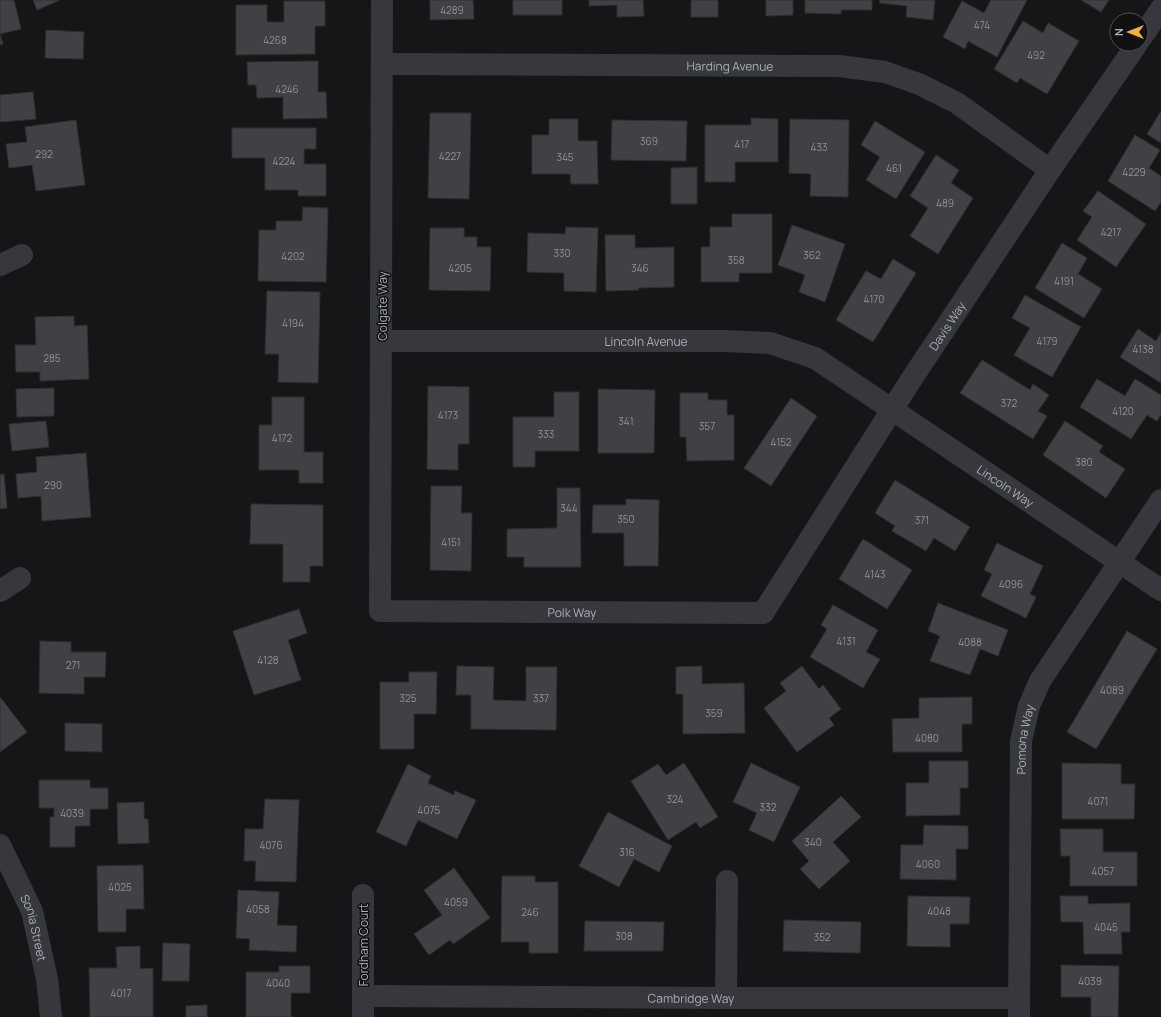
<svg xmlns="http://www.w3.org/2000/svg" width="1161" height="1017" viewBox="0 0 1161 1017" font-family="Manrope,sans-serif">
<style>
.building{fill:#404145;stroke:#303034}
.lines{fill:none;stroke-linecap:round;stroke-linejoin:round}
.minor{stroke:#37383d;stroke-width:22}
.labels{text-anchor:middle;dominant-baseline:central;stroke-width:3;stroke-linejoin:round;paint-order:stroke}
.number-label{font-size:10px;fill:#8e929b}
.street-label{font-size:12px;fill:#a8adb8;stroke:#111113}
</style>
<rect width="100%" height="100%" fill="#161618"/>
<g class="building">
<polygon points="0,0 14,0 21,29 0,34 3,44 0,45"/>
<polygon points="33,0 60,0 37,10"/>
<polygon points="430,0 473,0 474,19 430,20"/>
<rect x="513" y="0" width="49" height="15"/>
<polygon points="589,0 643,0 644,16 617,17 617,5 589,6"/>
<rect x="691" y="0" width="27" height="17"/>
<polygon points="766,0 793,0 793,15 766,16"/>
<polygon points="805,0 872,0 872,10 841,10 841,14 805,13"/>
<polygon points="880,0 935,0 933,20 906,17 907,6 879,3"/>
<polygon points="991,0 1027,0 997,57 968,41 965,49 943,37 962,1 984,13"/>
<polygon points="1081,0 1109,0 1101,12"/>
<polygon points="284,1 325,1 325,26 315,26 315,54 236,55 236,5 267,5 267,22 284,22"/>
<polygon points="1023,21 1043,33 1048,23 1079,41 1047,94 1020,78 1017,83 994,69"/>
<polygon points="46,30 84,32 83,59 45,58"/>
<polygon points="318,61 318,92 326,92 327,118 283,119 283,97 257,98 256,85 248,85 247,62"/>
<polygon points="33,92 36,119 0,122 0,95"/>
<polygon points="1161,111 1161,143 1147,134"/>
<polygon points="430,113 471,113 469,199 428,198"/>
<polygon points="751,118 778,119 778,162 735,162 735,182 705,182 705,125 751,125"/>
<polygon points="549,119 578,119 578,141 597,141 598,184 571,184 570,174 532,174 532,135 549,135"/>
<polygon points="790,119 849,120 848,197 810,196 811,174 789,173"/>
<polygon points="76,120 85,185 36,191 32,165 9,168 6,144 27,142 25,127"/>
<polygon points="612,120 687,121 686,161 611,160"/>
<polygon points="875,121 925,152 896,199 866,180 880,157 861,145"/>
<polygon points="232,128 316,128 316,149 304,149 304,164 326,164 326,196 298,196 298,190 265,190 265,158 232,158"/>
<polygon points="1135,135 1160,150 1149,168 1161,176 1161,202 1155,211 1108,181"/>
<polygon points="936,155 959,170 951,183 973,198 938,254 910,236 928,208 910,196"/>
<polygon points="697,167 697,204 671,204 671,168"/>
<polygon points="1098,191 1146,224 1116,267 1077,240 1092,217 1083,211"/>
<polygon points="303,207 328,208 326,282 258,281 259,230 276,230 276,221 302,221"/>
<polygon points="732,214 772,214 772,273 739,273 739,282 701,282 701,247 710,247 710,227 732,227"/>
<polygon points="792,225 845,244 825,302 799,292 805,275 778,265"/>
<polygon points="566,227 598,228 596,292 564,291 564,273 527,272 528,233 565,234"/>
<polygon points="430,228 464,228 464,237 477,237 477,247 491,247 490,291 429,290"/>
<polygon points="605,235 635,235 635,248 674,247 674,287 638,288 639,290 606,291"/>
<polygon points="1062,243 1087,258 1078,274 1102,289 1084,318 1035,288"/>
<polygon points="893,259 916,273 873,342 836,320 866,271 881,279"/>
<polygon points="267,291 320,292 318,383 278,382 279,354 265,354"/>
<polygon points="1025,295 1081,327 1052,377 1014,355 1030,328 1012,318"/>
<polygon points="74,316 74,326 87,325 89,379 40,381 40,372 16,372 15,345 36,345 35,317"/>
<polygon points="1138,329 1156,341 1161,333 1161,383 1120,357"/>
<polygon points="982,360 1030,390 1033,384 1049,395 1038,411 1047,416 1033,439 960,393"/>
<polygon points="1097,379 1125,396 1135,379 1161,395 1161,414 1157,421 1147,415 1131,439 1080,407"/>
<polygon points="428,386 469,387 469,444 458,444 458,470 427,469"/>
<polygon points="54,388 54,416 17,417 16,389"/>
<polygon points="598,389 655,390 654,453 598,453"/>
<polygon points="554,392 579,392 579,451 535,451 535,467 513,467 513,417 554,417"/>
<polygon points="680,393 708,393 708,400 727,400 727,415 734,415 734,460 687,461 686,437 680,437"/>
<polygon points="272,397 304,397 304,452 323,452 323,483 299,483 299,470 259,470 259,425 272,425"/>
<polygon points="791,398 817,416 771,486 744,468"/>
<polygon points="46,421 49,447 12,451 9,424"/>
<polygon points="1065,421 1103,446 1099,452 1125,469 1106,498 1043,455"/>
<polygon points="86,453 91,517 42,521 41,496 18,498 16,474 37,472 36,457"/>
<polygon points="4,474 7,508 0,509 0,475"/>
<polygon points="895,480 970,527 955,551 934,538 926,551 892,531 895,526 875,513"/>
<polygon points="431,486 462,486 461,513 472,513 471,571 430,570"/>
<polygon points="557,488 580,488 581,567 524,567 524,557 507,557 507,529 557,528"/>
<polygon points="626,499 659,500 658,566 624,566 624,533 592,533 593,505 626,505"/>
<polygon points="251,504 323,505 323,566 310,566 310,582 283,582 283,544 250,544"/>
<polygon points="863,539 912,570 887,609 839,579"/>
<polygon points="997,543 1043,566 1030,594 1036,597 1026,618 981,596 992,574 984,570"/>
<polygon points="938,603 1008,630 998,656 980,649 970,675 930,661 940,636 928,631"/>
<polygon points="833,605 878,630 866,652 880,659 863,688 810,657 827,629 821,625"/>
<polygon points="299,609 307,633 288,640 301,680 254,695 233,631"/>
<polygon points="1127,631 1157,649 1096,749 1067,732"/>
<polygon points="40,641 71,642 71,652 106,652 105,677 84,677 84,694 39,693"/>
<polygon points="457,666 494,667 493,700 526,701 526,667 557,667 556,730 471,729 471,695 456,695"/>
<polygon points="702,666 702,684 744,683 745,733 683,734 683,694 676,694 676,667"/>
<polygon points="802,666 819,689 823,685 841,709 829,718 834,725 797,752 764,708 786,691 780,683"/>
<polygon points="409,672 437,672 436,714 414,714 414,749 380,749 380,682 409,682"/>
<polygon points="0,697 27,732 0,752"/>
<polygon points="972,697 972,724 962,724 962,752 893,752 892,719 919,718 919,698"/>
<polygon points="65,723 102,724 102,752 65,751"/>
<polygon points="929,761 968,761 968,788 960,788 960,815 906,816 906,783 929,783"/>
<polygon points="684,763 718,817 700,828 696,822 668,840 631,781 658,764 666,775"/>
<polygon points="751,763 800,787 774,842 749,830 757,813 733,802"/>
<polygon points="1062,763 1121,764 1121,784 1135,784 1134,819 1062,819"/>
<polygon points="408,764 431,776 428,783 454,795 455,791 476,800 457,839 418,820 406,846 376,832"/>
<polygon points="39,780 90,780 90,788 108,788 108,809 90,809 90,826 75,826 75,847 50,847 50,817 54,817 54,808 39,808"/>
<polygon points="841,796 861,817 833,842 850,861 819,889 800,869 809,861 792,841"/>
<polygon points="265,799 299,800 296,882 255,881 256,861 244,861 245,829 263,829"/>
<polygon points="144,802 144,819 148,819 149,843 118,844 117,803"/>
<polygon points="608,812 672,846 659,872 634,859 619,887 579,866"/>
<polygon points="924,825 968,826 968,849 956,849 956,880 900,879 901,845 923,845"/>
<polygon points="1060,829 1103,829 1103,852 1137,852 1137,886 1070,886 1070,856 1061,856"/>
<polygon points="143,865 144,909 126,909 126,932 98,932 97,866"/>
<polygon points="454,868 490,918 453,944 450,940 429,955 414,934 442,915 424,890"/>
<polygon points="502,876 535,876 535,882 558,882 558,953 529,953 529,942 501,942"/>
<polygon points="238,890 279,892 277,925 297,926 296,952 249,950 250,939 236,938"/>
<polygon points="908,896 970,897 969,924 950,924 950,947 907,946"/>
<polygon points="1060,896 1088,896 1088,904 1130,903 1130,932 1121,932 1122,954 1084,954 1083,922 1061,922"/>
<polygon points="784,920 861,922 860,953 783,951"/>
<polygon points="585,921 664,922 663,951 584,951"/>
<polygon points="163,943 190,944 189,981 162,981"/>
<polygon points="140,946 140,969 153,968 153,1017 90,1017 89,968 117,968 116,947"/>
<polygon points="1061,965 1119,966 1118,1017 1091,1017 1091,997 1061,997"/>
<polygon points="279,966 310,966 310,993 291,993 291,1017 246,1017 246,972 279,972"/>
<polygon points="207,1005 207,1017 186,1017 186,1006"/>
</g>
<g class="lines">
<g class="minor">
<path id="s1" d="M382,0L380,611L763,613L909,383L1050,170L1137,44"/>
<polyline points="1141,38 1161,9"/>
<path id="s2" d="M382,64L839,66L885,72L919,84L957,103L1050,170"/>
<polyline points="0,265 22,255"/>
<path id="s3" d="M382,341H725L770,343L815,358L1161,590"/>
<polyline points="0,591 20,578"/>
<path id="s4" d="M0,845L32,911L47,979L51,1017"/>
<path id="s5" d="M363,996L726,998H1019"/>
<polyline points="726,998 727,881"/>
<polyline points="363,1017 363,895"/>
<path id="s6" d="M1019,1017L1021,741L1029,706L1040,681L1161,500"/>
</g>
</g>
<g class="labels">
<g class="number-label">
<text x="452" y="10">4289</text>
<text x="982" y="25">474</text>
<text x="275" y="40">4268</text>
<text x="1036" y="55">492</text>
<text x="287" y="89">4246</text>
<text x="649" y="141">369</text>
<text x="742" y="144">417</text>
<text x="819" y="147">433</text>
<text x="44" y="154">292</text>
<text x="450" y="156">4227</text>
<text x="565" y="157">345</text>
<text x="284" y="161">4224</text>
<text x="894" y="168">461</text>
<text x="1134" y="172">4229</text>
<text x="945" y="203">489</text>
<text x="1111" y="232">4217</text>
<text x="562" y="253">330</text>
<text x="812" y="255">362</text>
<text x="293" y="256">4202</text>
<text x="736" y="260">358</text>
<text x="460" y="268">4205</text>
<text x="640" y="268">346</text>
<text x="1064" y="281">4191</text>
<text x="874" y="299">4170</text>
<text x="293" y="323">4194</text>
<text x="1047" y="341">4179</text>
<text x="1143" y="349">4138</text>
<text x="52" y="358">285</text>
<text x="1009" y="403">372</text>
<text x="1123" y="411">4120</text>
<text x="448" y="415">4173</text>
<text x="626" y="421">341</text>
<text x="707" y="426">357</text>
<text x="546" y="434">333</text>
<text x="282" y="438">4172</text>
<text x="781" y="442">4152</text>
<text x="1084" y="462">380</text>
<text x="53" y="485">290</text>
<text x="569" y="508">344</text>
<text x="626" y="519">350</text>
<text x="922" y="520">371</text>
<text x="451" y="542">4151</text>
<text x="875" y="574">4143</text>
<text x="1011" y="584">4096</text>
<text x="846" y="641">4131</text>
<text x="970" y="642">4088</text>
<text x="268" y="660">4128</text>
<text x="73" y="665">271</text>
<text x="1112" y="690">4089</text>
<text x="408" y="698">325</text>
<text x="541" y="698">337</text>
<text x="714" y="713">359</text>
<text x="927" y="738">4080</text>
<text x="675" y="799">324</text>
<text x="1098" y="801">4071</text>
<text x="768" y="807">332</text>
<text x="429" y="810">4075</text>
<text x="72" y="813">4039</text>
<text x="813" y="842">340</text>
<text x="271" y="845">4076</text>
<text x="627" y="852">316</text>
<text x="928" y="864">4060</text>
<text x="1103" y="871">4057</text>
<text x="120" y="887">4025</text>
<text x="456" y="902">4059</text>
<text x="258" y="909">4058</text>
<text x="939" y="911">4048</text>
<text x="530" y="912">246</text>
<text x="1106" y="927">4045</text>
<text x="624" y="936">308</text>
<text x="822" y="937">352</text>
<text x="1090" y="981">4039</text>
<text x="278" y="983">4040</text>
<text x="121" y="993">4017</text>
</g>
<g class="street-label">
<text stroke="none"><textPath href="#s2" startOffset="348">Harding Avenue</textPath></text>
<text transform="translate(382 306) rotate(-90)">Colgate Way</text>
<text stroke="none"><textPath href="#s1" startOffset="1335">Davis Way</textPath></text>
<text stroke="none"><textPath href="#s3" startOffset="264">Lincoln Avenue</textPath></text>
<text stroke="none"><textPath href="#s3" startOffset="665">Lincoln Way</textPath></text>
<text stroke="none"><textPath href="#s1" startOffset="803">Polk Way</textPath></text>
<text stroke="none"><textPath href="#s6" startOffset="278">Pomona Way</textPath></text>
<text stroke="none"><textPath href="#s4" startOffset="90">Sonia Street</textPath></text>
<text transform="translate(363 945) rotate(-90)">Fordham Court</text>
<text stroke="none"><textPath href="#s5" startOffset="328">Cambridge Way</textPath></text>
</g>
</g>
<g transform="translate(1129 32) rotate(270)"><circle r="19" fill="#111113" stroke="#4d4f55"/>
<path d="M0-3L7 15L0 10L-7 15Z" fill="#f2b134"/>
<text y="-6" font-size="11" font-weight="bold" text-anchor="middle" fill="#a8adb8">N</text>
</g>
</svg>
